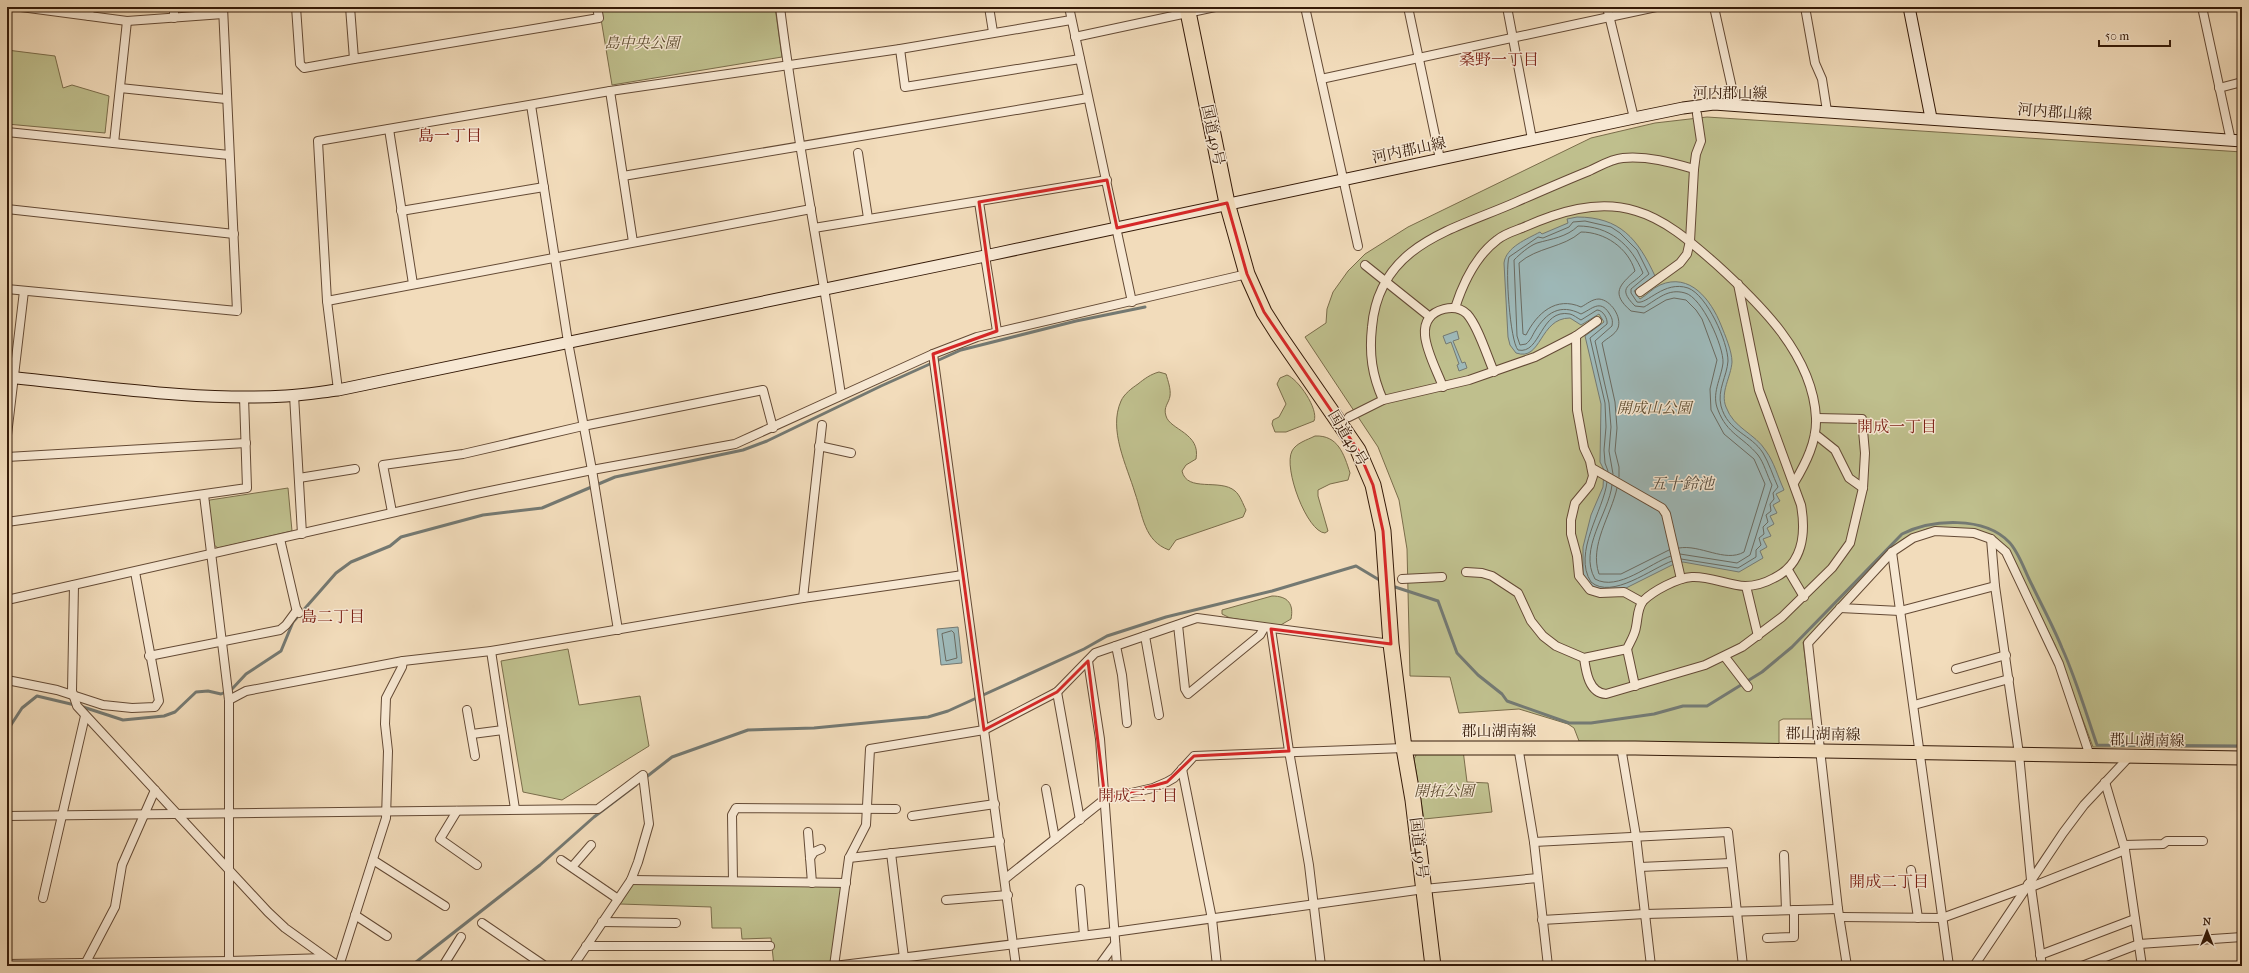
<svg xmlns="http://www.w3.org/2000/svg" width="2249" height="973" viewBox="0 0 2249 973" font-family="'IM FELL French Canon','Noto Serif JP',serif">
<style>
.green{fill:#bfbf8d;stroke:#7a6c4a}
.water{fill:#9eb9b9;stroke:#747972}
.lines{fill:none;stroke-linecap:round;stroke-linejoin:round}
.shore{stroke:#6a6a60;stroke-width:1}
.stream{stroke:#747972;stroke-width:3}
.street-casing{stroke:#644a35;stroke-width:10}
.secondary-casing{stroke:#351a08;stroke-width:13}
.primary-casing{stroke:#351a08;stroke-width:15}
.highway-casing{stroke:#351a08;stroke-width:17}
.street{stroke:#f7e8d3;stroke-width:8}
.secondary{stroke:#f7e8d3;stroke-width:11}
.primary{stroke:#f2dcbb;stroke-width:13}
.highway{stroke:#f2dcbb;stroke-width:15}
.marked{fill:none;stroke:#d62828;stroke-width:3;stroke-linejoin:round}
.labels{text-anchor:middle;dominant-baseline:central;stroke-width:3;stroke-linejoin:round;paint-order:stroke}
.park-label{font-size:15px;font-style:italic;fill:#5e4c30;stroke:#f7e8d3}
.street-label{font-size:15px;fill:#351a08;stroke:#f7e8d3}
.neighbourhood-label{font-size:16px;fill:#7a1f14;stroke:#f7e8d3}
.water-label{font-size:16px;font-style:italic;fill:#544a3d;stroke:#f7e8d3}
</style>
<rect width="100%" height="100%" fill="#f2dcbb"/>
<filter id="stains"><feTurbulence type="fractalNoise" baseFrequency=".005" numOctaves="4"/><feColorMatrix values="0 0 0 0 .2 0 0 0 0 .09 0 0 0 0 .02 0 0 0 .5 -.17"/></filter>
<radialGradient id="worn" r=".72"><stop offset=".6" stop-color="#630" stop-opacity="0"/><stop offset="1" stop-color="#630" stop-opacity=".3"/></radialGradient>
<g class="green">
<polygon points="599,7 775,7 782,57 612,85"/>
<polygon points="7,50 55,56 63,88 72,85 109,96 105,133 7,124"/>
<polygon points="1707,117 2242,152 2242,747 2093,747 2055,645 2008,548 1989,534 1967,529 1936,528 1927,529 1909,536 1902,540 1803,642 1813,719 1783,719 1779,721 1779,744 1579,741 1574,728 1568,724 1519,709 1459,713 1450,677 1410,676 1407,549 1399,500 1378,447 1305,337 1326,323 1327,309 1333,292 1348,271 1365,254 1408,227 1591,138 1655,123"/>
<path d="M1159,372L1166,374C1168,381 1171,389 1170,396C1169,403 1163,407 1166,416C1170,430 1201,433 1196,459L1186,465L1182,471C1187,493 1220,478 1235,491C1240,495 1243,504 1246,510L1243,517L1176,540L1169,550C1144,541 1143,516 1135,493C1127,466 1108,430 1121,401C1124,394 1132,388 1138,384C1144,379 1151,374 1159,372Z"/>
<path d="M1287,375C1298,379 1319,409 1314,421L1286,432H1275L1272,424L1273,420L1279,417L1286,404L1277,384L1280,378Z"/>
<path d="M1315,436C1338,435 1344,454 1350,473L1348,480L1330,484L1318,490V496L1328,531L1325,533C1307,532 1283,468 1292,451C1296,443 1307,440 1315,436Z"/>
<polygon points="288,488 292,531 218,548 214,545 208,502 210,500"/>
<path d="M1272,596C1288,596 1294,604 1291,619L1279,626L1230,618L1222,614V610Z"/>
<polygon points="568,649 579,705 640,696 649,746 562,800 523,792 501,661"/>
<polygon points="1463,750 1467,782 1488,783 1492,812 1424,819 1414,759 1418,751"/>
<polygon points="634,883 840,886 842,889 830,966 767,966 774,966 771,938 742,939 741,928 712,928 711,907 620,904"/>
</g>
<g class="water">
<path d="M1577,217C1620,217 1638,239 1655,276L1634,291L1640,299C1647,295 1653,288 1660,285C1690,272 1711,300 1721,325C1725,335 1732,351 1732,362C1731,377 1720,392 1726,407C1734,429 1755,433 1766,451C1774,462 1778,477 1784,490L1776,494L1780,501L1773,505L1777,513L1770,516L1774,524L1767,528L1771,536L1763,539L1767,547L1760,551L1763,558L1739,572L1683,562L1672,565L1624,589L1603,590L1592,588L1586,581L1583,573V547L1591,515L1603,487L1604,470L1600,462L1601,404L1585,336L1604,322L1599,314L1581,325L1570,318C1539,318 1542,362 1516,353L1510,345L1508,337L1504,263C1506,247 1527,239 1540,232L1542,234L1568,223L1567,219Z"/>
<polygon points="1457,331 1459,339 1453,341 1462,363 1465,362 1467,368 1459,371 1457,365 1459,364 1451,342 1446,344 1443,336"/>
<polygon points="958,627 962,663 941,665 937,629"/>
</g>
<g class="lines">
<g class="shore">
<path d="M1608,471L1605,463L1604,450L1606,427L1605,403L1590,338L1607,324C1608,319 1603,310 1597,310L1581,320C1577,318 1574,315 1570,314C1540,308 1541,355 1518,350C1510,341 1505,269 1509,257L1538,237L1543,238L1569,227L1573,222L1585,221L1611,227L1620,233L1637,250L1649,274L1631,289V293L1637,302C1647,305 1664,280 1688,288C1707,295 1728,342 1728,361C1727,376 1717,390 1721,406C1728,432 1751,434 1763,453C1769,463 1773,476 1778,487L1773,493L1774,499L1770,504L1771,511L1766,515L1768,522L1763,527L1764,534L1759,538L1761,545L1756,550V557L1738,568L1681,559"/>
<path d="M1613,474L1609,451L1611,427L1609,403L1595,341L1612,326C1613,320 1612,318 1609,313C1600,299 1592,309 1581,314C1560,303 1546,313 1535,331C1532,336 1531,340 1526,344L1520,345L1517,336L1514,260C1520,254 1529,246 1537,243C1551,239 1567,237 1578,226C1609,226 1631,244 1643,273C1632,286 1615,286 1635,306L1644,307C1658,299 1668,288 1685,293C1702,297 1724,347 1723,363C1721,379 1711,394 1718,410C1727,434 1743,437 1758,455C1764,463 1767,475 1772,485L1750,555L1737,563L1680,554"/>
<path d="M1619,477V467L1615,451L1617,428L1615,402L1602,343C1607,338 1615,335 1618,328C1622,317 1611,300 1599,299C1592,299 1587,304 1581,307C1556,296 1537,313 1526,335L1523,334L1519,263C1537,247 1563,248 1581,232C1605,232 1628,248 1635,271C1620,285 1610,293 1631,311L1644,313L1666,300L1674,298L1686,300L1696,310L1702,319L1717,360L1710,389L1711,410L1724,434L1754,459L1765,484L1744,552C1725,563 1700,544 1679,548"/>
<path d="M1607,482C1604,510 1572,553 1591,582C1612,600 1652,568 1672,561"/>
<path d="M1612,485C1609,513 1578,549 1595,579C1618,592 1650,563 1671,556"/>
<path d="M1617,488C1611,516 1589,545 1599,574H1621L1669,550"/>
<polygon points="952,631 954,633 957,658 946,661 942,634"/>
</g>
<g class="stream">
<path d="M1392,586L1438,601L1457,653L1478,675L1502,694L1507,701L1569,723H1591L1654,714L1683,706H1707L1762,672L1792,647L1902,534C1932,519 1984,516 2009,542C2019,552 2025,572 2032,585C2042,606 2053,626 2062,648C2076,679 2086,713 2097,745L2242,746"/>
<polyline points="80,706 123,720 164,716 175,712 196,692 208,691 221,694 232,689 246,674 281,651 293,622 336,573 351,562 390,546 401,537 483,515 542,508 615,477 743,450 767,441 881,386 961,350 1076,321 1145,307"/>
<polyline points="7,731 22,708 37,696 75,705"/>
<polyline points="645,778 672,757 748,730 814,728 928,717 948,711 1084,649 1107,636 1166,617 1272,591 1356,566 1381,581"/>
<polyline points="411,966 540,865 594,817 636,785"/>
</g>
<g class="street-casing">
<g id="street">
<polyline points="21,7 127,21 223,14"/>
<polyline points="296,7 300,64 304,68 354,59"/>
<polyline points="350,7 354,59 599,18 597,7"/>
<path d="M780,7C796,137 822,266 841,395"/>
<polyline points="989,7 993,32"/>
<polyline points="1069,7 1132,302"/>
<polyline points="1305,7 1358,246"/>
<polyline points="1408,7 1440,159"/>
<polyline points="1507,7 1532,139"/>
<polyline points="1607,7 1634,118"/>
<polyline points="1714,7 1736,106"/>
<polyline points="1805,7 1815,63 1822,79 1827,111"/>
<polyline points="2202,7 2231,141"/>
<polyline points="89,16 90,7"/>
<polyline points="174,18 174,7"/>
<polyline points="1075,37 1215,7"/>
<polyline points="900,49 905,87 1080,59"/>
<polyline points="1321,79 1656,7"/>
<polyline points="120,88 226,99"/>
<polyline points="2219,88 2242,82"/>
<polyline points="610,91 633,242"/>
<polyline points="531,105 568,342 592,470 618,630"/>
<polyline points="389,129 413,284"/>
<polyline points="7,132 229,155"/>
<polyline points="114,143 127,21"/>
<polyline points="858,153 868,218"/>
<polyline points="623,176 1088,98"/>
<polyline points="979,202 987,256"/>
<polyline points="7,209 234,234"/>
<polyline points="401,211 544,187"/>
<polyline points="814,228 1107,180"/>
<polyline points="985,256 997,331"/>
<polyline points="1365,265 1430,317"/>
<polyline points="7,289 237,311 223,7"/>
<polyline points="1640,292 1680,263 1687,254 1690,241 1694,169 1696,154 1701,141 1697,114"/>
<polyline points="327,301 811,209"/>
<path d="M1455,308C1463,283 1476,256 1497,240C1504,234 1514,231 1522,228C1558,212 1597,199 1636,211C1667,220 1693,244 1716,264C1760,304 1813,355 1816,418C1817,441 1806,463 1794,483"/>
<polyline points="1576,336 1577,410 1584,448 1590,461 1593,476 1590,485 1575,503 1571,520 1571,534 1577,556 1579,576 1590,590 1600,593 1624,592 1642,602"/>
<polyline points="933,354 1016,966"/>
<path d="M1443,387C1435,364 1406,319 1444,309C1452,307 1461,308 1467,314C1478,326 1487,356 1494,372"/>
<polyline points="338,390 327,301 318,141 610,91 900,49 1071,20"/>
<polyline points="294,395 302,534"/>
<path d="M1383,400C1372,375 1369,354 1372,327C1379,245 1452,230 1514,203C1539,192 1564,181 1589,171C1600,166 1611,159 1623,158C1648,156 1670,162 1694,169"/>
<polyline points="1349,417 1383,400 1469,380 1535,357 1576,336 1597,321"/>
<polyline points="1815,434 1835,450 1849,478 1863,488"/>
<polyline points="7,435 24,291"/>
<polyline points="819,446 851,453"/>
<polyline points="7,457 246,443"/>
<polyline points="1592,468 1662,508 1666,514 1681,579"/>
<polyline points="299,478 355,469"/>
<polyline points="204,495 229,700 229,966"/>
<polyline points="392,512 383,465 463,454 583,426 763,390 773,428"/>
<polyline points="7,522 247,488 244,397"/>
<polyline points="280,539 296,608 299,613"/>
<polyline points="1991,539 1995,586 2019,754 2031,880"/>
<polyline points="1892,552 1949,966"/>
<polyline points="1788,570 1804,597"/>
<path d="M1466,572L1482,573L1492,576L1518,593L1531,621L1543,636L1556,646L1584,658L1627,649C1630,642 1635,635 1636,627C1638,618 1637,609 1643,601C1653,591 1677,578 1692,577C1709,576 1728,585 1745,586C1756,586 1765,583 1774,578C1803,564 1806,533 1801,505L1759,390L1738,284"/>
<polyline points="1402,579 1442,577"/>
<polyline points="74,585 72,691 77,706 268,912 285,928 338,966"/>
<polyline points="1746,586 1758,636"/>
<polyline points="803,598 822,425"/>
<polyline points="7,600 471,495 592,470 735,444 933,354 977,337 1247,274"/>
<polyline points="1840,608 1900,611 1995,586"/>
<polyline points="1178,625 1185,689 1188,694 1260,635 1264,628"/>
<polyline points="1271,629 1289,751 1309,865 1321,966"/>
<polyline points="1145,636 1159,715"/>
<polyline points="1391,644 1197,618 1095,653 1057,692 984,730 870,749 866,825 849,858 834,966 1114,932 1424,889 1538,878"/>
<polyline points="1116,646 1122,675 1127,723"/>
<polyline points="1627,649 1635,686"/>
<polyline points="491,651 515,809"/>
<polyline points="149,656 280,630 286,625 297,610"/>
<polyline points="1725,657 1748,687"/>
<path d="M1584,658C1586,672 1589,693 1606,694L1705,665L1742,647L1782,617L1832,568L1850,543L1863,488L1865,453L1862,419L1816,418"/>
<polyline points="1088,661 1100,739 1117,966"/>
<polyline points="1956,669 2006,655"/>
<polyline points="7,680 57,690 103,705 132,708 155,707 159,701 135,572"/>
<polyline points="1057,692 1080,820"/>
<polyline points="229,700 246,691 403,661 491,651 803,598 963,575"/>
<polyline points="1914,705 2009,679"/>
<polyline points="467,710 475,756"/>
<polyline points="472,734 503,730"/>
<polyline points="1518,746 1534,842 1548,966"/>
<polyline points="1621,747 1636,836 1651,966"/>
<polyline points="1182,769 1212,919 1217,966"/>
<polyline points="2105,782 2125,850 2142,966"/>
<polyline points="1046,789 1055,839"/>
<polyline points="457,811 440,839 477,865"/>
<polyline points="7,816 598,809 643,775 649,824 638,862 631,880 573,966"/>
<polyline points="912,816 995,804"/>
<polyline points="808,832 812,883"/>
<polyline points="1534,842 1728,832 1743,966"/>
<polyline points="2124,845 2163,844 2167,841 2203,841"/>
<polyline points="891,853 904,958"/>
<polyline points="1784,855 1786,910"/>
<polyline points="810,858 814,852 821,849"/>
<polyline points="849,858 1000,841"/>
<polyline points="373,860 445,906"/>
<polyline points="561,860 618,899"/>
<polyline points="572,867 591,845"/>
<polyline points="1640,867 1731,863"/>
<polyline points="1911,870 1918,918"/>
<polyline points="1006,878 1105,799 1153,788 1167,782 1174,778 1194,756 1404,748"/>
<polyline points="631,880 846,883"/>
<polyline points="733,881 732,815 736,808 896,809"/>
<polyline points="2028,884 2031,887 2042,966"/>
<polyline points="2031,887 2125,850"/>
<polyline points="1080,889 1084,935"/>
<polyline points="43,898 85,716"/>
<polyline points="946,900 1008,895"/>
<polyline points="355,915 387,936"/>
<polyline points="1841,917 1942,918 2025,888"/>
<polyline points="1542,920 1645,914 1838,909"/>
<polyline points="602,922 676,923"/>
<polyline points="482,923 545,966"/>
<polyline points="1767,938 1794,937 1794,910"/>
<polyline points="586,946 770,946"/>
<polyline points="2040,955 2135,919"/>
<polyline points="7,964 229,961 325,958"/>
<polyline points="84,966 115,907 122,865 155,790"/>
<polyline points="339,966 386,818 388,751 385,724 386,698 402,667 403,661"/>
<polyline points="443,966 461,937"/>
<polyline points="1099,966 1115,944"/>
<polyline points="1847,966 1838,909 1808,643 1892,552 1913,538 1935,531 1974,533 1991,539 2006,552 2059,664 2090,756"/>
<polyline points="1974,966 2063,833 2084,805 2130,756"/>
<polyline points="2082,966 2139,944 2242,937"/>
</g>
</g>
<g class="secondary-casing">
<g id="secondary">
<polyline points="1909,7 1931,118"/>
<path d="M7,377C100,386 193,401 286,396C303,395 321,392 338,390L985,256L1634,118L1683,108L1714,104L2242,141"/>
</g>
</g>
<g class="primary-casing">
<polyline id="primary" points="1404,748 1635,748 2242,758"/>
</g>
<g class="highway-casing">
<polyline id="highway" points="1187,7 1227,203 1247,274 1264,312 1278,334 1358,450 1373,485 1383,531 1391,644 1404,748 1413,800 1433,966"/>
</g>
<use href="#street" class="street"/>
<use href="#secondary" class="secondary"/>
<use href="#primary" class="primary"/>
<use href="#highway" class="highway"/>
</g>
<path class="marked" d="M1107,180L1117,228L1227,203L1247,274L1264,312L1358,450L1373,485L1383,531L1391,644L1271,629L1289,751L1194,756L1167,782L1105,799L1088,661L1057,692L984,730L933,354L997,331L979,202Z"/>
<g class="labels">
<g class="park-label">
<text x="642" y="43">島中央公園</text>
<text x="1654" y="408">開成山公園</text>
<text x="1444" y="791">開拓公園</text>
</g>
<g class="street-label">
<text x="1730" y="93">河内郡山線</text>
<text transform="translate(2055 112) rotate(4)">河内郡山線</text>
<text transform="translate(1213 135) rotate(78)">国道49号</text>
<text transform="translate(1409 150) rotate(-12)">河内郡山線</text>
<text transform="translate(1348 438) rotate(59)">国道49号</text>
<text x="1499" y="731">郡山湖南線</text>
<text transform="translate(1823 734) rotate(1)">郡山湖南線</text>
<text transform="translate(2147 740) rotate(1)">郡山湖南線</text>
<text transform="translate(1419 848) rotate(83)">国道49号</text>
</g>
<g class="neighbourhood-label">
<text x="1499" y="59">桑野一丁目</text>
<text x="450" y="135">島一丁目</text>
<text x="1897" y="426">開成一丁目</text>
<text x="333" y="616">島二丁目</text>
<text x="1138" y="795">開成三丁目</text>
<text x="1889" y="881">開成二丁目</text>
</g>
<g class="water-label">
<text x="1682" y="483">五十鈴池</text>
</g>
</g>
<rect width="2249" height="973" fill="none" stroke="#f2dcbb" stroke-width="24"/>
<rect x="8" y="8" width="2233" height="957" fill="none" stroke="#351a08" stroke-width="2"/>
<rect x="12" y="12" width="2225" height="949" fill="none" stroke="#351a08"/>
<g transform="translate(2207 931)" stroke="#f7e8d3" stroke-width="3" paint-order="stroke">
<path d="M0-3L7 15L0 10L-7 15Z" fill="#351a08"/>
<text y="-6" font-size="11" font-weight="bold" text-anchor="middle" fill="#351a08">N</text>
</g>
<path d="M2099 40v6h71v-6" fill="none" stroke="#351a08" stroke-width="2"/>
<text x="2105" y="40" font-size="12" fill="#351a08" stroke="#f7e8d3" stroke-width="3" paint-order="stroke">50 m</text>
<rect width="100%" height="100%" filter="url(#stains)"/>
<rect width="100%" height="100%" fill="url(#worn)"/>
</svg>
